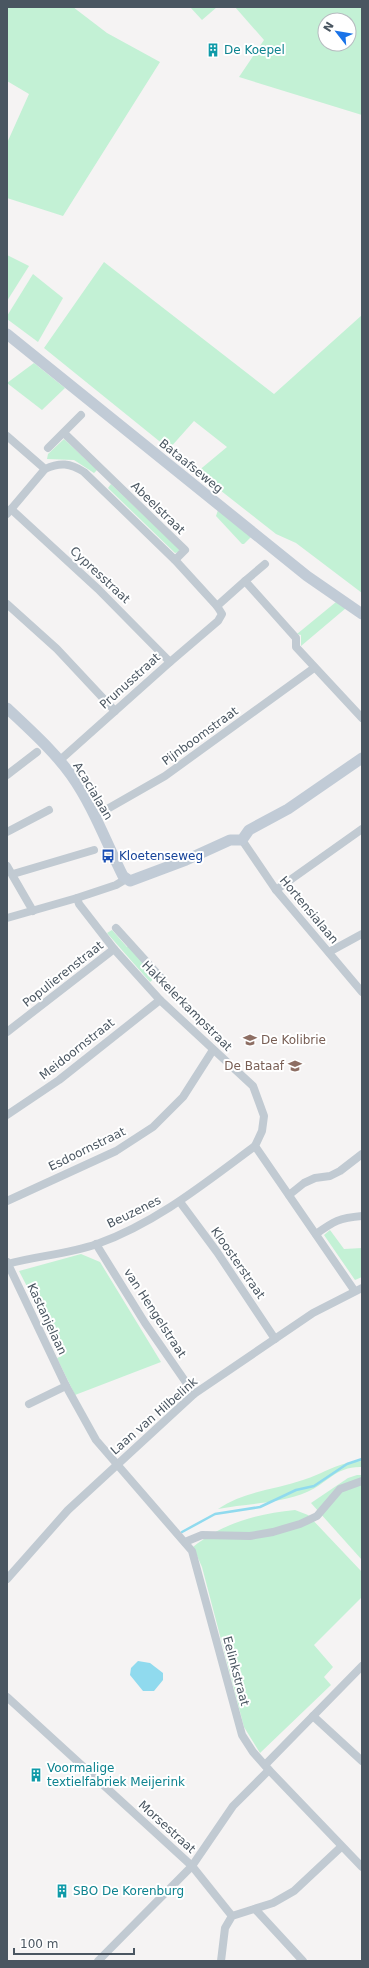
<svg xmlns="http://www.w3.org/2000/svg" width="369" height="1968" viewBox="0 0 369 1968" font-family="'DejaVu Sans',sans-serif">
<style>
.green{fill:#c3f1d5;fill-rule:evenodd}
.water{fill:#90daee}
.lines{fill:none;stroke-linecap:round;stroke-linejoin:round}
.stream{stroke:#90daee;stroke-width:2.5}
.street{stroke:#c1cad2;stroke-width:8}
.secondary{stroke:#c1cbd6;stroke-width:11}
.labels{text-anchor:middle;dominant-baseline:central;stroke-width:4;stroke-linejoin:round;paint-order:stroke}
.culture-label{font-size:12px;fill:#0d838f;stroke:#fff;text-anchor:start}
.street-label{font-size:12px;fill:#4a5661;stroke:#fff}
.transit-label{font-size:12px;fill:#164399;stroke:#fff;text-anchor:start}
.education-label{font-size:12px;fill:#785e54;stroke:#fff;text-anchor:start}
</style>
<rect width="100%" height="100%" fill="#f5f3f3"/>
<g class="green">
<polygon points="7,7 73,7 107,33 160,62 63,216 7,198 7,143 29,94 7,81"/>
<polygon points="190,7 217,7 202,20"/>
<path d="M235,7H362V115L239,77L264,40ZM325,20H349V44H325Z"/>
<polygon points="7,255 29,266 7,301"/>
<polygon points="104,262 274,394 362,315 362,593 296,543 276,534 197,472 227,447 194,421 169,449 44,348"/>
<polygon points="33,274 63,298 38,342 7,319 7,316"/>
<polygon points="34,363 65,388 42,410 7,383"/>
<polygon points="64,439 97,470 94,473 74,460 47,459 48,454"/>
<polygon points="111,484 179,549 179,552 175,553 108,488"/>
<polygon points="218,510 251,537 244,544 242,544 216,516"/>
<polygon points="336,602 346,608 301,646 301,635 297,634"/>
<polygon points="112,930 127,947 130,945 157,976 150,982 107,933"/>
<polygon points="330,1230 344,1249 362,1248 362,1277 355,1280 324,1235"/>
<polygon points="81,1254 100,1262 161,1362 75,1395 57,1358 62,1356 58,1346 19,1271"/>
<path d="M362,1461V1467C336,1466 328,1483 307,1492C280,1504 247,1503 218,1509C244,1491 274,1490 303,1480C323,1474 340,1461 362,1461Z"/>
<polygon points="357,1475 362,1475 362,1560 311,1503 348,1478"/>
<path d="M295,1510L308,1515L362,1572V1597L314,1645L333,1667L324,1677L331,1685L260,1753L244,1727L202,1567L193,1547C223,1523 256,1514 295,1510Z"/>
</g>
<polygon class="water" points="138,1661 150,1663 163,1673 163,1680 154,1691 143,1691 130,1675 131,1668"/>
<g class="lines">
<polyline class="stream" points="182,1532 215,1514 260,1507 296,1490 314,1486 347,1464 362,1459"/>
<g class="street">
<polyline points="64,433 185,550 175,560"/>
<path d="M7,436L45,469C60,462 70,463 84,472L175,560L217,606L222,614L218,621L170,662L59,761"/>
<polyline points="48,448 81,415"/>
<polyline points="11,509 98,589 170,662"/>
<polyline points="7,514 45,469"/>
<polyline points="245,581 265,564"/>
<polyline points="7,604 57,649 115,711"/>
<polyline points="217,606 245,581 296,638 296,647 362,718"/>
<polyline points="7,775 37,752"/>
<polyline points="95,816 165,776 314,668"/>
<polyline points="7,832 49,810"/>
<polyline points="242,840 276,890 362,992"/>
<polyline points="7,866 33,911"/>
<polyline points="13,874 94,850"/>
<polyline points="276,890 362,829"/>
<polyline points="77,898 79,904 114,949 160,1000 253,1086 264,1116 262,1131 255,1146 354,1290"/>
<polyline points="7,918 77,898 116,885 126,879"/>
<polyline points="116,928 163,980"/>
<polyline points="329,952 362,934"/>
<polyline points="7,1032 114,949"/>
<polyline points="7,1115 59,1080 160,1000"/>
<polyline points="289,1195 304,1183 315,1178 330,1176 340,1171 362,1154"/>
<polyline points="7,1201 116,1151 153,1127 183,1097 213,1050"/>
<polyline points="180,1202 217,1252 275,1339"/>
<path d="M316,1234C334,1221 339,1218 362,1216"/>
<polyline points="96,1244 145,1323 194,1394"/>
<polyline points="7,1262 66,1386 96,1440 192,1551 242,1735 253,1752 269,1770 362,1867"/>
<path d="M7,1264C36,1256 68,1254 97,1244C156,1223 205,1183 255,1146"/>
<polyline points="29,1404 66,1386"/>
<polyline points="185,1542 202,1535 250,1536 273,1532 300,1524 317,1516 340,1489 362,1481"/>
<polyline points="7,1579 68,1510 194,1394 313,1313 362,1288"/>
<polyline points="7,1697 192,1866 232,1916"/>
<polyline points="313,1716 362,1761"/>
<polyline points="265,1765 362,1666"/>
<polyline points="255,1909 303,1961"/>
<polyline points="98,1961 192,1866 233,1806 269,1770"/>
<polyline points="221,1961 225,1928 232,1916 273,1903 294,1891 341,1847"/>
</g>
<g class="secondary">
<polyline points="7,334 307,576 362,614"/>
<path d="M7,708C29,729 53,750 71,775C93,806 106,842 123,876L130,881L186,860L230,840H242L249,830L288,809L362,758"/>
</g>
</g>
<defs>
<g id="building-bare" transform="scale(1.08)"><path d="M-4-6H4V6H1V3H-1V6H-4ZM-2.5-4.3h1.7v1.8h-1.7ZM.8-4.3h1.7v1.8H.8ZM-2.5-1h1.7V.8h-1.7ZM.8-1h1.7V.8H.8Z" fill="#0f9aa8" stroke="#fff" stroke-width="2.5" paint-order="stroke"/></g>
<g id="bus-bare" transform="scale(1.08)"><path d="M-5-6H5V4H4V6H2V4H-2V6H-4V4H-5ZM-3.5-4V0h7V-4ZM-3.5 1.2v1.5H-2V1.2ZM2 1.2v1.5H3.5V1.2Z" fill="#1a4fb4" stroke="#fff" stroke-width="2.5" paint-order="stroke"/></g>
<g id="school-bare" transform="scale(1.08)"><path d="M0-5L7-2L0 1L-7-2ZM-4 1L0 2.5L4 1V4Q0 6-4 4Z" fill="#8d6e63" stroke="#fff" stroke-width="2.5" paint-order="stroke"/></g>
</defs>
<g fill-rule="evenodd">
<use href="#building-bare" x="213" y="50"/>
<use href="#bus-bare" x="108" y="856"/>
<use href="#school-bare" x="250" y="1040"/>
<use href="#school-bare" x="295" y="1066"/>
<use href="#building-bare" x="36" y="1775"/>
<use href="#building-bare" x="62" y="1891"/>
</g>
<g class="labels">
<g class="culture-label">
<text x="224" y="50">De Koepel</text>
<text x="47" y="1768">Voormalige<tspan x="47" dy="14">textielfabriek Meijerink</tspan></text>
<text x="73" y="1891">SBO De Korenburg</text>
</g>
<g class="street-label">
<text transform="translate(191 466) rotate(39)">Bataafseweg</text>
<text transform="translate(158 508) rotate(44)">Abeelstraat</text>
<text transform="translate(100 575) rotate(43)">Cypresstraat</text>
<text transform="translate(130 681) rotate(-42)">Prunusstraat</text>
<text transform="translate(200 736) rotate(-36)">Pijnboomstraat</text>
<text transform="translate(93 791) rotate(59)">Acacialaan</text>
<text transform="translate(309 910) rotate(50)">Hortensialaan</text>
<text transform="translate(63 974) rotate(-38)">Populierenstraat</text>
<text transform="translate(187 1006) rotate(45)">Hakkelerkampstraat</text>
<text transform="translate(77 1049) rotate(-38)">Meidoornstraat</text>
<text transform="translate(87 1149) rotate(-26)">Esdoornstraat</text>
<text transform="translate(134 1212) rotate(-26)">Beuzenes</text>
<text transform="translate(238 1263) rotate(55)">Kloosterstraat</text>
<text transform="translate(155 1313) rotate(57)">van Hengelstraat</text>
<text transform="translate(47 1319) rotate(65)">Kastanjelaan</text>
<text transform="translate(154 1416) rotate(-41)">Laan van Hilbelink</text>
<text transform="translate(236 1671) rotate(75)">Eelinkstraat</text>
<text transform="translate(167 1827) rotate(42)">Morsestraat</text>
</g>
<g class="transit-label">
<text x="119" y="856">Kloetenseweg</text>
</g>
<g class="education-label">
<text x="261" y="1040">De Kolibrie</text>
<text x="284" y="1066" text-anchor="end">De Bataaf</text>
</g>
</g>
<rect width="369" height="1968" fill="none" stroke="#4a5661" stroke-width="16"/>
<g transform="translate(337 32) rotate(301)"><circle r="19" fill="#ffffff" stroke="#b7bbc0"/>
<path d="M0-3L7 15L0 10L-7 15Z" fill="#1a73e8"/>
<text y="-6" font-size="11" font-weight="bold" text-anchor="middle" fill="#4a5661">N</text>
</g>
<path d="M14 1948v6h120v-6" fill="none" stroke="#4a5661" stroke-width="2"/>
<text x="20" y="1948" font-size="12" fill="#4a5661" stroke="#ffffff" stroke-width="3" paint-order="stroke">100 m</text>
</svg>
